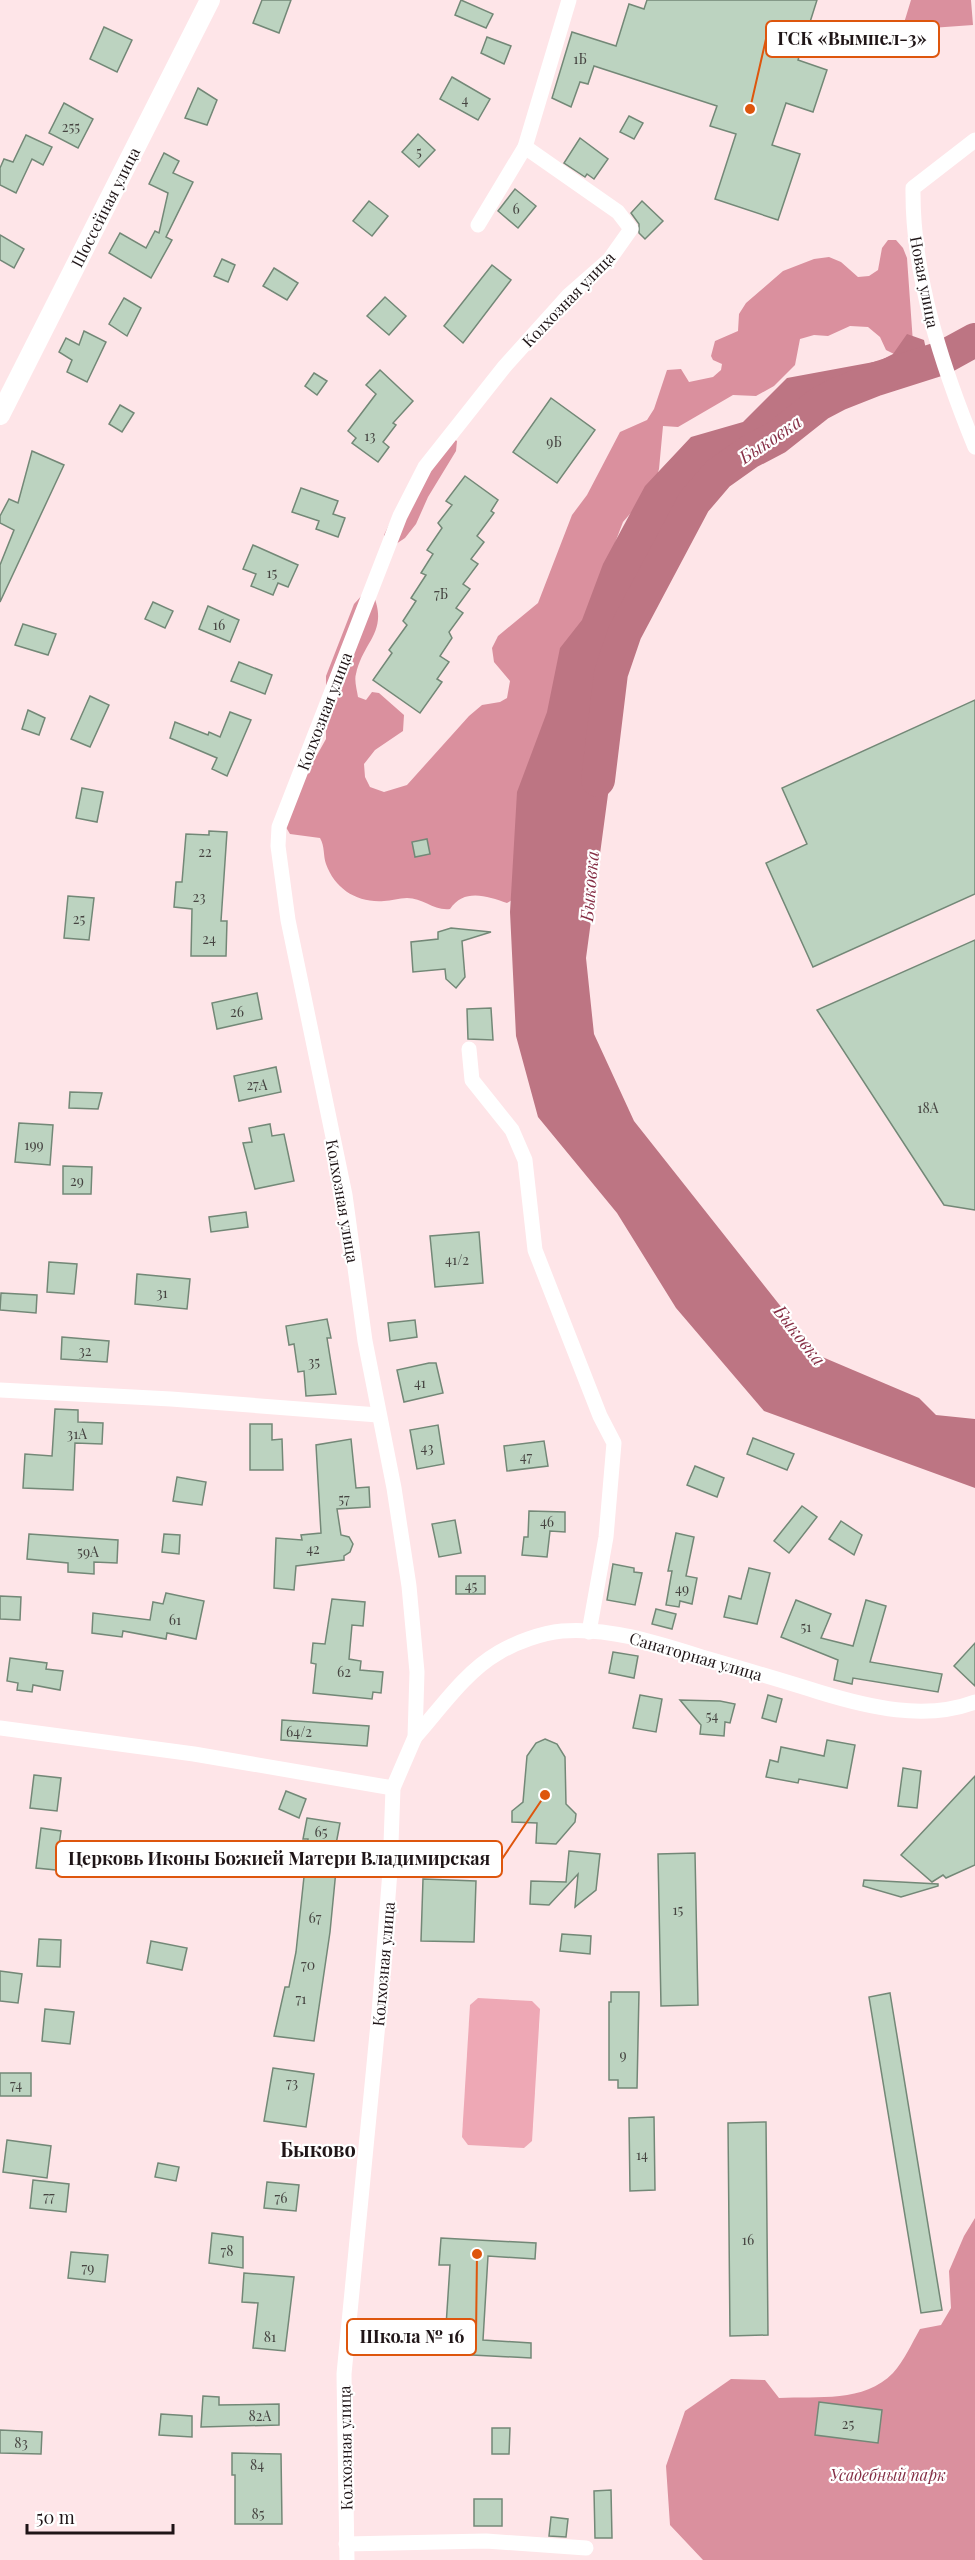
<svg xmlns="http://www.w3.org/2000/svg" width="975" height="2560" viewBox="0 0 975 2560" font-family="'Playfair Display',serif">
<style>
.green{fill:#eea8b5}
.forest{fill:#da909e}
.water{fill:#bd7583}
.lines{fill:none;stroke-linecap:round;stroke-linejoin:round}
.river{stroke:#bd7583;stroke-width:34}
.building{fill:#bcd3c0;stroke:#738877;stroke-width:1.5}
.minor{stroke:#fff;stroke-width:15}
.tertiary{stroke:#fff;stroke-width:20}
.labels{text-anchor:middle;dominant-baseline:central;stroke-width:4.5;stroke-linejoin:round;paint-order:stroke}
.number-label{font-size:14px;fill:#464441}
.street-label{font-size:16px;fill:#1f1517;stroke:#fff}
.park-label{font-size:16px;font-style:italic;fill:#842d44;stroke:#fff}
.water-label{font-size:18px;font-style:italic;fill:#862e45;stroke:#fff}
.quarter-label{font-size:20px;font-weight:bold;fill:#1f1517;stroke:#fff}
.leader{fill:none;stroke:#de560d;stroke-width:2}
.callout-dot{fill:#de560d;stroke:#fff;stroke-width:2}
.callout{fill:#fff;stroke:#de560d;stroke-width:2}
.callout-label{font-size:18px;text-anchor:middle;font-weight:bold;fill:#1f1517}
</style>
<rect width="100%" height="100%" fill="#fee5e8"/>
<polygon class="green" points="478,1998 532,2001 540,2009 532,2141 524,2148 468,2145 462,2137 470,2005"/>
<g class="forest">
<polygon points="911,0 971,0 973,25 917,29 917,42 897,46"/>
<path d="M888,240H896L903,248L907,258L913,343L896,355L886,350L880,337L868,327L850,326L828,336L814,335L800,339L795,365L774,386L756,396L733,395L678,427L663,426L659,469L654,486L623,522L613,548L515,898L507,903C487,896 464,888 450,909C434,911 423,898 407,898C399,898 391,901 384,901C357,903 335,889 326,864C323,855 325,847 320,838L290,834L281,819L326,739V676L354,604L365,592L373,594C389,632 363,641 356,674C354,680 357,690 358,697L366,700L372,692L379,693L404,715L403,731L375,750L364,764L365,777L370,787L384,792L407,785L469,716L482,705L500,702L507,698L510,681L494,662L492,648L498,636L538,603L572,515L587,495L620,432L647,420L654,409L667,370L681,369L689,382L713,377L721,370L722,364L713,360L711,356L715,341L738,331L739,314L746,303L783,271L814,259L829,257L841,262L858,277L869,276L878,270L882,248Z"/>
<polygon points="449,436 457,441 456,451 428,497 416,524 405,538 396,544 387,542 384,535 418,466"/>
<path d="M975,2218V2560H703L670,2525L666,2466L685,2411L731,2379L765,2380L779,2398C818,2396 864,2403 893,2373C904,2361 912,2343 920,2329L941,2325L951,2308L949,2271L964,2236Z"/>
</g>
<polygon class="water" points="907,334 924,340 927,354 920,361 831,383 779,416 684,499 601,654 599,699 609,787 586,958 594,1034 634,1121 820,1356 919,1398 936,1415 975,1419 975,1488 764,1411 676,1308 617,1213 538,1117 516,1036 510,912 517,792 547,712 560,648 582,620 603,564 645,486 691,437 743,422 787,378 879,361 893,354"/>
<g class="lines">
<polyline class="river" points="598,780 611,673 625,632 694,502 718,474 749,452 776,438 819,404 838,394 876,379 942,358 975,340"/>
</g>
<g class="building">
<polygon points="262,0 291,0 279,33 253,23"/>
<polygon points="461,0 493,14 486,28 455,15"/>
<polygon points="647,0 817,0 798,60 827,70 813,112 786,103 772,145 800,154 778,220 715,199 736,134 710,126 717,106 594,66 588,84 580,82 571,107 552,98 572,32 616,46 629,4 644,9"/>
<polygon points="104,27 132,40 117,72 90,59"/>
<polygon points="487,37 511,46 504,64 481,53"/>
<polygon points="452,77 490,99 478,120 440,99"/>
<polygon points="198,88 217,100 207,125 185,118"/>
<polygon points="64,103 93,119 78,148 49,133"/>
<polygon points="629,116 643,123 634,139 620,132"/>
<polygon points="418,134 435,150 419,167 402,152"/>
<polygon points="26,135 52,147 43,165 32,159 16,193 0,185 0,168 4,159 13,162"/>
<polygon points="580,138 608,159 594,179 587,174 585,177 564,163"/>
<polygon points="164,153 179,161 173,173 193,182 166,237 172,240 151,278 109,253 120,233 146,248 155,231 159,233 168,193 149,184"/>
<polygon points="515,189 536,206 518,228 498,211"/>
<polygon points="369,201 388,216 372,236 353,221"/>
<polygon points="642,201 663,221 645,239 639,233 639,224 631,213"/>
<polygon points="0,235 24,249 14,268 0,260"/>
<polygon points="222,259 235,265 228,282 214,276"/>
<polygon points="492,265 511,280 463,343 444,326"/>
<polygon points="274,268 298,283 287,300 263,286"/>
<polygon points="385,297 406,316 389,335 367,316"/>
<polygon points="124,298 141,308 127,336 109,324"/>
<polygon points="84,331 106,342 87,382 67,372 72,360 59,352 66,338 79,345"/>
<polygon points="380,370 413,401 393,423 396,425 383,442 389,447 378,462 352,443 356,438 348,431 376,394 366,385"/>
<polygon points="314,373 327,381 317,395 305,386"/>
<polygon points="551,398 595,430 557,483 513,452"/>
<polygon points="120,405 134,413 122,432 109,424"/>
<polygon points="32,451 64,465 0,602 0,565 14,530 0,523 0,516 9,499 18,503"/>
<polygon points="465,476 498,500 491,511 494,513 477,536 484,542 471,559 478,564 463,584 470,589 456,608 463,613 449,632 452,638 440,656 449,662 437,679 442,682 420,713 373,680 392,653 389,650 407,625 403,621 416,601 411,598 426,575 421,573 433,554 427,550 442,528 438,523 452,505 446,501"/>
<polygon points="301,488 338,501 333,514 345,518 338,537 316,529 319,521 292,512"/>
<polygon points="253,545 298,565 288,587 278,583 273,595 251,586 256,574 243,569"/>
<polygon points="153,602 173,611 165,628 145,619"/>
<polygon points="208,606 239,620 230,642 199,629"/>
<polygon points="23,624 56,634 48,655 15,645"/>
<polygon points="239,662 272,675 265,694 231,681"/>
<polygon points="90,696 109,705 90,747 71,739"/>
<polygon points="975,700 975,894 813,967 766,863 807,844 782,788"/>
<polygon points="28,710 45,718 39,735 22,729"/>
<polygon points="230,712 251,720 227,776 212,769 217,758 170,738 175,722 208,735 209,732 220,737"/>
<polygon points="82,788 103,792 97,822 76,818"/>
<polygon points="209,831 227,832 221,921 227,921 226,956 191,956 192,909 174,907 176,882 182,882 186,834 209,835"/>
<polygon points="427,839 430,854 415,857 412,842"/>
<polygon points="68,896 94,898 89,940 64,938"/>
<polygon points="451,928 491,932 462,941 465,977 456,988 446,979 445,969 413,972 411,942 438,939 438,932"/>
<polygon points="975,940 975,1210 944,1205 817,1010"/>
<polygon points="257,993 262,1019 217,1029 212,1003"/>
<polygon points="491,1008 493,1040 468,1039 467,1009"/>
<polygon points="276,1067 281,1092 239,1101 234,1076"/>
<polygon points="70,1092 102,1093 98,1109 69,1108"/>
<polygon points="19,1123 53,1125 50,1165 15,1162"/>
<polygon points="270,1124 272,1136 284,1134 294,1181 255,1189 243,1143 252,1142 249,1128"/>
<polygon points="63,1166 92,1167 91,1194 63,1194"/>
<polygon points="246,1212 248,1227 211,1232 209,1217"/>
<polygon points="479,1232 483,1283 435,1287 430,1236"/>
<polygon points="49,1262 77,1264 74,1294 47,1292"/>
<polygon points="137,1274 190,1279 187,1309 135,1304"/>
<polygon points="1,1293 37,1295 36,1313 0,1310"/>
<polygon points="327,1319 331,1338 327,1338 336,1394 306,1396 304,1371 298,1372 294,1344 289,1345 286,1326"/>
<polygon points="415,1320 417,1337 390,1341 388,1323"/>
<polygon points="62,1337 109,1341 107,1362 61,1359"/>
<polygon points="429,1363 436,1363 443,1393 404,1402 397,1370"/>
<polygon points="55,1409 78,1410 78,1422 103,1423 102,1444 75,1443 73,1490 23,1488 25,1454 52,1456"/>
<polygon points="250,1424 272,1424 272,1440 282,1439 283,1470 250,1470"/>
<polygon points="438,1425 444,1464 417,1469 410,1430"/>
<polygon points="753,1438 794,1454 787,1470 747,1454"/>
<polygon points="351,1439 356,1488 369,1487 370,1507 337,1509 341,1535 349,1537 353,1544 350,1552 344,1556 344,1560 296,1566 294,1590 274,1588 276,1538 302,1540 301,1535 321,1533 316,1445"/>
<polygon points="544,1441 548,1466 507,1471 504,1446"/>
<polygon points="695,1466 724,1478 717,1497 687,1485"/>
<polygon points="177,1477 206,1482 202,1505 173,1501"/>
<polygon points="802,1506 817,1517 789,1553 774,1541"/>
<polygon points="529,1511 565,1512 565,1532 550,1531 547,1557 522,1555 524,1537 528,1537"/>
<polygon points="455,1520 461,1553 439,1557 432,1524"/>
<polygon points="841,1521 862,1535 854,1555 829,1539"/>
<polygon points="676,1533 694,1537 686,1576 697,1578 692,1604 680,1601 679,1607 666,1605 672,1571 668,1571"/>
<polygon points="29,1534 118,1540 117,1563 94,1562 94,1574 68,1572 68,1563 27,1559"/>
<polygon points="164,1534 180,1535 179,1554 162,1552"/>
<polygon points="613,1564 634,1568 634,1572 642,1573 635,1605 607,1600"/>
<polygon points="749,1568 770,1573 757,1624 724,1617 729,1596 741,1599"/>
<rect x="456" y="1576" width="29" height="18"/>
<polygon points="166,1593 204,1601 196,1639 167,1633 166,1639 123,1631 122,1637 92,1633 93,1613 150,1620 153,1602 163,1604"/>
<polygon points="0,1596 21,1597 20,1620 0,1619"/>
<polygon points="332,1599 365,1602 363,1626 352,1625 349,1659 361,1661 360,1670 383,1672 381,1693 373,1692 372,1699 313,1693 316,1664 311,1663 313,1643 325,1644"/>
<polygon points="796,1600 831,1614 821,1638 853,1646 866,1600 886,1606 870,1662 942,1674 938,1692 853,1678 852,1684 834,1680 838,1660 781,1637"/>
<polygon points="656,1609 676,1614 672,1629 652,1624"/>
<polygon points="975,1643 975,1686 954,1666"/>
<polygon points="613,1652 638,1656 634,1678 609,1673"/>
<polygon points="10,1658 47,1663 46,1669 63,1671 60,1690 33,1685 32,1692 17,1690 18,1683 7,1681"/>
<polygon points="640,1695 662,1699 656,1732 633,1728"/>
<polygon points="768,1695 782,1699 776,1722 762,1718"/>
<polygon points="680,1700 720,1701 735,1704 730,1723 725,1722 724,1736 700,1734 701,1725"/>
<polygon points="282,1720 369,1726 367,1746 281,1740"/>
<polygon points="545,1739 557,1744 565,1757 566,1804 576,1814 575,1822 556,1844 536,1843 537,1823 512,1822 512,1811 523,1802 527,1756 536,1743"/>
<polygon points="827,1740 855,1745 847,1788 799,1779 798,1783 766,1777 770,1760 778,1762 781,1747 824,1756"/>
<polygon points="903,1768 921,1771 917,1808 898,1806"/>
<polygon points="34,1775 61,1778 57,1811 30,1808"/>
<polygon points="975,1776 975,1865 946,1878 943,1875 932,1882 901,1855"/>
<polygon points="286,1791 306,1799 299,1818 279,1809"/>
<polygon points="307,1818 340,1823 333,1860 337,1860 330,1932 314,2041 274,2036 285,1987 289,1987 296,1952 308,1839 303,1839"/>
<polygon points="41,1828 61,1831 59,1845 79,1848 76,1872 36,1868"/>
<polygon points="569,1851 600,1854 596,1890 575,1907 578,1874 549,1905 530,1904 531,1881 566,1882"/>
<polygon points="695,1853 698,2005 661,2006 658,1854"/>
<polygon points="423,1879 476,1881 474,1942 421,1941"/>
<polygon points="864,1880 938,1884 938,1886 901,1897 863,1886"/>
<polygon points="562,1934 591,1936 590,1954 560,1951"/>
<polygon points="39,1939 61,1940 60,1967 37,1966"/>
<polygon points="151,1941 187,1948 182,1970 147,1963"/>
<polygon points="0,1971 22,1974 18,2003 0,2001"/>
<polygon points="611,1992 639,1992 637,2088 618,2088 618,2080 609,2080 609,2002 611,2002"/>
<polygon points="890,1993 942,2310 921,2313 869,1997"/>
<polygon points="45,2009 74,2012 70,2044 42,2041"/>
<polygon points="273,2068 314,2074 306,2127 264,2121"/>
<rect x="0" y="2073" width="31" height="23"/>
<polygon points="654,2117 655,2190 630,2191 629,2118"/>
<polygon points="766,2122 768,2335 730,2336 728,2123"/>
<polygon points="7,2140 51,2146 47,2178 3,2172"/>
<polygon points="158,2163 179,2167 176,2181 155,2177"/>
<polygon points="33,2180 69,2184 66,2212 30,2208"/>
<polygon points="267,2182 299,2185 296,2211 264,2208"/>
<polygon points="212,2233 243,2237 243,2268 209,2263"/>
<polygon points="441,2238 536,2243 535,2259 488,2256 483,2340 531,2343 531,2358 434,2353 436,2326 446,2326 450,2265 439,2265"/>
<polygon points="71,2252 108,2255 105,2282 68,2278"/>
<polygon points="244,2273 294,2277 285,2351 253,2348 258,2303 242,2302"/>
<polygon points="203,2396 219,2397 219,2405 279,2404 279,2425 201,2427"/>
<polygon points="819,2402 882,2410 878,2443 815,2435"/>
<polygon points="161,2414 192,2416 192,2437 159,2435"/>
<polygon points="492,2428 510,2428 509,2454 492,2454"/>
<polygon points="0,2430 42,2432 41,2454 0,2453"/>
<polygon points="232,2453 281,2454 282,2524 235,2524 235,2475 232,2475"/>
<polygon points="611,2490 612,2538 595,2538 594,2491"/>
<rect x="474" y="2499" width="28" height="27"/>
<polygon points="551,2517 568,2519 566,2537 549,2536"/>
</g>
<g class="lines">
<g class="minor">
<path d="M975,140L913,188C912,276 942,366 975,447"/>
<polyline points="478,225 525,147"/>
<polyline points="469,1049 472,1080 512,1130 525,1160 535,1250 600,1416 614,1443 606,1537 589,1632"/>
<polyline points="0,1390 171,1399 378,1415"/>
<polyline points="0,1728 194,1754 393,1788"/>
<path d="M415,1737C440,1709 465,1672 498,1653C516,1642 542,1633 562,1631C610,1627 660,1644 705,1658C743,1669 781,1680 819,1692C868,1707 925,1721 975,1702"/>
<polyline points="346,2544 486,2541 586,2548"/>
<polyline points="347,2560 344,2374 379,2013 390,1871 393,1788 415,1737 417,1672 409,1586 394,1488 365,1341 345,1195 288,920 278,846 279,827 400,516 425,467 505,366 568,296 609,260 631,229 618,212 525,147 569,0"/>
</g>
<polyline class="tertiary" points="0,415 210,0"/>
</g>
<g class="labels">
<g class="number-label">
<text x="580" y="58">1Б</text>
<text x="465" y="99">4</text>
<text x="71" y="126">255</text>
<text x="419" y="151">5</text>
<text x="516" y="208">6</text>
<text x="370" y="435">13</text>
<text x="554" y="441">9Б</text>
<text x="272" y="572">15</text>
<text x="441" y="593">7Б</text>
<text x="219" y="624">16</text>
<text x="205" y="851">22</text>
<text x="199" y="896">23</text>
<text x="79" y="918">25</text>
<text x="209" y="938">24</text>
<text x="237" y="1011">26</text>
<text x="257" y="1084">27А</text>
<text x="928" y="1107">18А</text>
<text x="34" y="1144">199</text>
<text x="77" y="1180">29</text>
<text x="457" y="1259">41/2</text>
<text x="162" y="1292">31</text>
<text x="85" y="1350">32</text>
<text x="314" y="1361">35</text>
<text x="420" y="1382">41</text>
<text x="77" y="1433">31А</text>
<text x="427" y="1447">43</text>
<text x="526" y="1456">47</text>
<text x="344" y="1498">57</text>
<text x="547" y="1521">46</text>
<text x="313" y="1548">42</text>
<text x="88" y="1551">59А</text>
<text x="471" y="1585">45</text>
<text x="682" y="1588">49</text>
<text x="175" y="1619">61</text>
<text x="806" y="1626">51</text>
<text x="344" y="1671">62</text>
<text x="712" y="1715">54</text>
<text x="299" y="1731">64/2</text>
<text x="321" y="1831">65</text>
<text x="678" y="1909">15</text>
<text x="315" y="1917">67</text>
<text x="308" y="1964">70</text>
<text x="301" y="1998">71</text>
<text x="623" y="2054">9</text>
<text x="292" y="2082">73</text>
<text x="16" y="2084">74</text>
<text x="642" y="2154">14</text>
<text x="49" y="2196">77</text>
<text x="281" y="2197">76</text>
<text x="748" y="2239">16</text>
<text x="227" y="2250">78</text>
<text x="88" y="2267">79</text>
<text x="270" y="2336">81</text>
<text x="260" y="2415">82А</text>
<text x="848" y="2423">25</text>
<text x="21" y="2442">83</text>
<text x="257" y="2464">84</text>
<text x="258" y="2513">85</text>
</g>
<g class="street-label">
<text transform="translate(105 207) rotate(-63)">Шоссейная улица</text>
<text transform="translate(925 282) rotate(79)">Новая улица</text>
<text transform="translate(568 299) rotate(-46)">Колхозная улица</text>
<text transform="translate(324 711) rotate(-69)">Колхозная улица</text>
<text transform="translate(343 1201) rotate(80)">Колхозная улица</text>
<text transform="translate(696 1656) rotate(16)">Санаторная улица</text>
<text transform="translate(383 1964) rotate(-85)">Колхозная улица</text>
<text transform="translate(345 2448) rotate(-91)">Колхозная улица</text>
</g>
<g class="park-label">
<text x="888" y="2474">Усадебный парк</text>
</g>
<g class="water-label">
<text transform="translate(770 439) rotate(-34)">Быковка</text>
<text transform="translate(589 886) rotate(-85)">Быковка</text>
<text transform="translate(800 1335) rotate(52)">Быковка</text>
</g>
<g class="quarter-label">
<text x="318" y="2148">Быково</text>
</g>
</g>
<path class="leader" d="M750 109L766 39M545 1795L502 1859M477 2254L476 2337"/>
<g class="callout-dot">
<circle cx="750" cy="109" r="6"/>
<circle cx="545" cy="1795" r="6"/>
<circle cx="477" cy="2254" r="6"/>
</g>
<g class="callout">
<rect x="766" y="21" width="173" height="36" rx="6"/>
<rect x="56" y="1841" width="446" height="36" rx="6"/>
<rect x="347" y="2319" width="129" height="36" rx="6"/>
</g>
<g class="callout-label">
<text x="852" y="45">ГСК «Вымпел-3»</text>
<text x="279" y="1865">Церковь Иконы Божией Матери Владимирская</text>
<text x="412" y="2343">Школа № 16</text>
</g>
<path d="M27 2524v9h146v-9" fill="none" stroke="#1f1517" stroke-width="3"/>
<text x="36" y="2524" font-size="18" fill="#1f1517" stroke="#ffffff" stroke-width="4.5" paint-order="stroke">50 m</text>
</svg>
